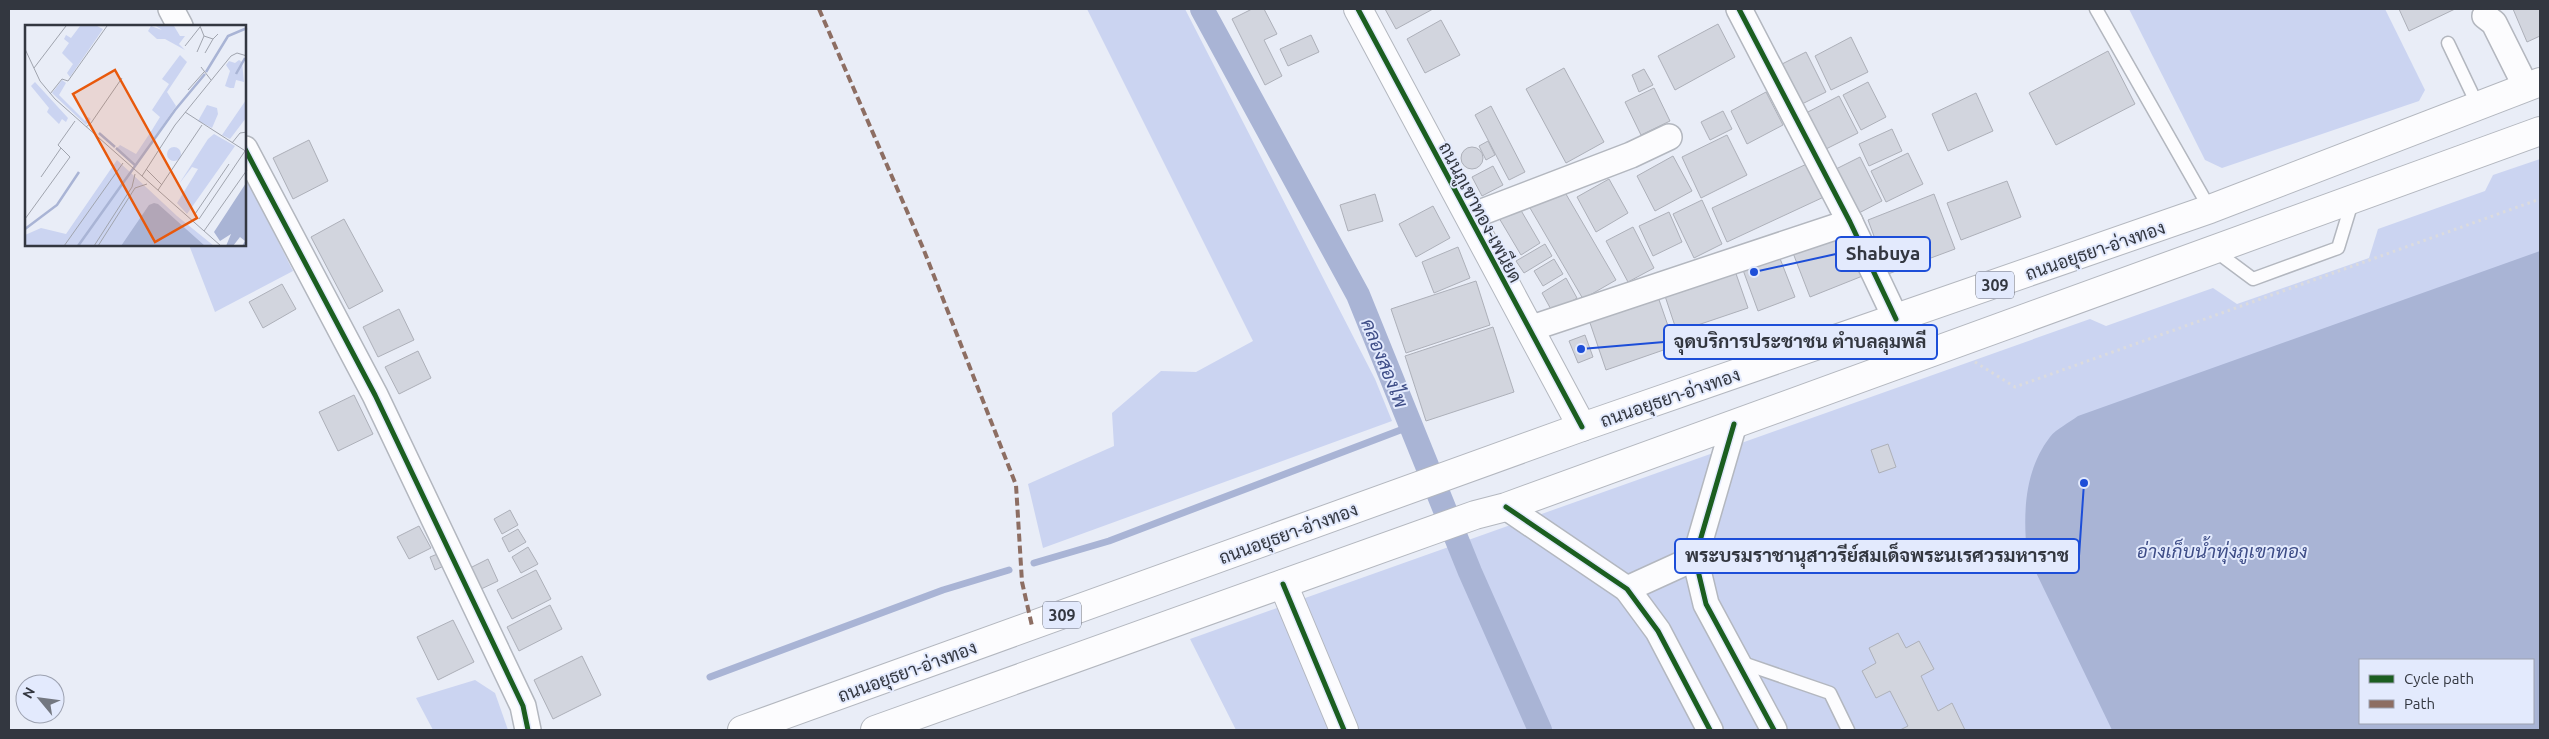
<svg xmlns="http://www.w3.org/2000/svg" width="2549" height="739" viewBox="0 0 2549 739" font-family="Ubuntu,Sarabun,sans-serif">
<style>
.green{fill:#cbd4f1;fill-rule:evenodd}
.water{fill:#a9b4d5;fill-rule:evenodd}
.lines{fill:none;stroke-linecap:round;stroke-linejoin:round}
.stream{stroke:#a9b4d5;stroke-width:7}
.canal{stroke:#a9b4d5;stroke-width:24}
.building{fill:#d2d5de;stroke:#adb0b9}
.service-casing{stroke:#b3b7bf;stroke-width:15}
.minor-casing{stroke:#b3b7bf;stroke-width:28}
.tertiary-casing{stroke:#b3b7bf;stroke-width:30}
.primary-casing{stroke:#b3b7bf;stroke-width:30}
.path{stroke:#dbdbde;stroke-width:3;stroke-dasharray:2.5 4;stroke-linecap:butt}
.service{stroke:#fcfcfe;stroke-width:12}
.minor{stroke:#fcfcfe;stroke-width:25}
.tertiary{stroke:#fcfcfe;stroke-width:28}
.primary{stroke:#fcfcfe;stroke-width:28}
.quiet{stroke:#8d6e63;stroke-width:4;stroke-dasharray:8 4;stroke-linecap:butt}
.cycleway-casing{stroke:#e3eafd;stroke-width:8}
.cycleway{stroke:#1b5e20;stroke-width:5}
.labels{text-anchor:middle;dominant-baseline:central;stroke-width:4;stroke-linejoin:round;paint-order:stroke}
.shield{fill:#e3eafd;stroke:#686d79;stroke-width:1}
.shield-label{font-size:16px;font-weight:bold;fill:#333740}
.street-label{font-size:18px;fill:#333740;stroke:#e3eafd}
.water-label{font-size:19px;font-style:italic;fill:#3e4d87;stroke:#e3eafd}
.inset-river{fill:none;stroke:#a9b4d5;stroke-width:2.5}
.inset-road{fill:none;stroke:#a0a4ae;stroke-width:1}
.view{fill:#e8590c;fill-opacity:0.15;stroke:#e8590c;stroke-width:2.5}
.inset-edge{fill:none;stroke:#333740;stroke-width:2.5}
.leader{fill:none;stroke:#1d4ed8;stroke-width:2}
.callout-dot{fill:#1d4ed8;stroke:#e3eafd;stroke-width:2}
.callout{fill:#e3eafd;stroke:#1d4ed8;stroke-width:2}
.callout-label{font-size:19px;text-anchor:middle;font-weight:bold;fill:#333740}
</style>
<rect width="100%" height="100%" fill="#e9edf7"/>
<g class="green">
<polygon points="1087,9 1185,9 1375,379 1392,421 1043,548 1028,484 1114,446 1112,413 1161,371 1196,372 1253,341"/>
<polygon points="2129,9 2385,9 2425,90 2419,101 2222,168 2205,160"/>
<path d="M2540,159V730H1236L1190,639L2090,319L2106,326L2213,288L2237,304L2369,258L2378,229L2485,191L2493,175ZM2360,660H2533V723H2360Z"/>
<polygon points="245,175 293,271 215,312 189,245 245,245"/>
<polygon points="475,680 495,693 508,730 433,730 416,698"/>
</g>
<path class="water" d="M2540,251V730H2112L2027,554C2023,514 2024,471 2050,437C2056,429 2069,423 2078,416ZM2360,660H2533V723H2360Z"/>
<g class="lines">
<g class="stream">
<polyline points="1034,563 1109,541 1411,426"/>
<polyline points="710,677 943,590 1009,570"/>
</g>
<polyline class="canal" points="1202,9 1358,295 1470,572 1540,730"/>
</g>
<g class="building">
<polygon points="1252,9 1264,9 1277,34 1264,40 1282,76 1265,85 1232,19"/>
<polygon points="1385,9 1433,9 1396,29"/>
<polygon points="2399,9 2455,9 2409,31"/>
<polygon points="2513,9 2540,9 2540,36 2527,42"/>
<polygon points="1441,20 1460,55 1425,73 1407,39"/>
<polygon points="1718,24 1735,57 1675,90 1658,56"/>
<polygon points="1311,35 1319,52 1288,66 1280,49"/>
<polygon points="1851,37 1868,72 1831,90 1815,56"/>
<polygon points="2108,51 2135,104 2056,145 2029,93"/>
<polygon points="1806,52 1826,92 1800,105 1780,65"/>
<polygon points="1564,68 1604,142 1566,163 1526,89"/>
<polygon points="1644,69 1653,85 1639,92 1632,75"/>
<polygon points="1868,82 1886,117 1861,130 1843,95"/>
<polygon points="1654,88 1670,121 1641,135 1625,102"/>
<polygon points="1766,92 1783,125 1747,144 1731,111"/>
<polygon points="1976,93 1993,131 1948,151 1932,114"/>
<polygon points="1839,96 1858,133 1822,151 1804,114"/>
<polygon points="1491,106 1525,172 1509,180 1475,115"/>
<polygon points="1723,111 1732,129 1710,140 1701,122"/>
<polygon points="1892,129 1902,151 1869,166 1859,144"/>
<polygon points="1727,135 1747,175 1701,198 1682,157"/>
<polygon points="309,140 328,181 293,199 273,158"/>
<polygon points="1488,141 1495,155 1486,160 1479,146"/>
<circle cx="1472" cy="158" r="11"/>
<polygon points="1908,153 1923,184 1886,202 1871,171"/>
<polygon points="1673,156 1692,191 1655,211 1637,176"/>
<polygon points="1860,157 1882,201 1857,214 1834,170"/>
<polygon points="1811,162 1826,196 1727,242 1712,208"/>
<polygon points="1493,166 1503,185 1482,196 1472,177"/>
<polygon points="1609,179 1628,213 1596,232 1577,197"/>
<polygon points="2007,181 2021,217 1961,240 1947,203"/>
<polygon points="1563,189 1616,280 1583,299 1530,208"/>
<polygon points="1375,194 1383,221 1348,231 1340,205"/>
<polygon points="1934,194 1955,249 1888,274 1868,220"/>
<polygon points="1702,200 1722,244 1694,258 1673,214"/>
<polygon points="1433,206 1450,238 1416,257 1399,224"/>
<polygon points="1519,207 1540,243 1521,255 1499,218"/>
<polygon points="1669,212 1682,242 1653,256 1639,226"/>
<polygon points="344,219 383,291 349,309 311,237"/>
<polygon points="1633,227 1654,268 1628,282 1606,241"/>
<polygon points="1847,231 1865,275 1810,297 1793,253"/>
<polygon points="1545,244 1552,256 1524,273 1516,261"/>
<polygon points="1458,247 1470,278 1434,293 1422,262"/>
<polygon points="1779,256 1795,297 1758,311 1743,270"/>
<polygon points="1554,259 1563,274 1543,286 1534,271"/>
<polygon points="1734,268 1748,308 1677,332 1664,293"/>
<polygon points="1566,278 1577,298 1553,313 1542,293"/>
<polygon points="1476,281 1490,325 1406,353 1391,309"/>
<polygon points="282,284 296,309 263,328 249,302"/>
<polygon points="1657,294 1675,346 1606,370 1588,317"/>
<polygon points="399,309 414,340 378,357 363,327"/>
<polygon points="1493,327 1514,392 1426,421 1405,356"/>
<polygon points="1585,335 1593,357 1578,363 1569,341"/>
<polygon points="418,351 431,378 399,394 385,367"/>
<polygon points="354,395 373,434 338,451 319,412"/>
<polygon points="1888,444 1896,467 1879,473 1871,450"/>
<polygon points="510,510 518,525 502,534 494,519"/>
<polygon points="419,526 431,548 409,559 397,537"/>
<polygon points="518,529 526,542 509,552 502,538"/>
<polygon points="528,547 538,564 521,573 512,557"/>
<polygon points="440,553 446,565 435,570 430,557"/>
<polygon points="488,559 498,581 479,590 470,568"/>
<polygon points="536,570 551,599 512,619 497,590"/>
<polygon points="550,605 562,629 519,651 507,627"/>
<polygon points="453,620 474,662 438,680 417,637"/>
<polygon points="1898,633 1906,648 1919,641 1934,669 1921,676 1938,711 1952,703 1965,730 1900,730 1908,726 1890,691 1876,698 1862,671 1876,663 1869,648"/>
<polygon points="582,656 601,695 553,719 534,680"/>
</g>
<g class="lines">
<g class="service-casing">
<g id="service">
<polyline points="2096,9 2210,209"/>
<polyline points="2448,43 2478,106"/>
<polyline points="2214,250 2253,279 2338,248 2353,199"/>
<polyline points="1740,662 1830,693 1848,730"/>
</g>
</g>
<g class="minor-casing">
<g id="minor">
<polyline points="171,9 180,26"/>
<polyline points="1739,9 1850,222 1896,319"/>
<polyline points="2485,16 2494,23 2526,87"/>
<polyline points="245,149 375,395 523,706 528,730"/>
<polyline points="1469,217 1631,155 1669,137"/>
<polyline points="1529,329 1850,222"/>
<polyline points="1734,424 1695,558 1706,604 1774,730"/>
<polyline points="1506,507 1627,589 1658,631 1710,730"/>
<polyline points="1627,589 1695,558"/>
</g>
</g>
<g class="tertiary-casing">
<g id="tertiary">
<polyline points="1358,9 1582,427"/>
<polyline points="1283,584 1344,730"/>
</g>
</g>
<g class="primary-casing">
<g id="primary">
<polyline points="742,730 1582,427 2210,209 2540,82"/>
<polyline points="875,730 1475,515 1506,507 2540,131"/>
</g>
</g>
<polyline class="path" points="1975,362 2015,387 2540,199"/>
<use href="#service" class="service"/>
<use href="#minor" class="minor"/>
<use href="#tertiary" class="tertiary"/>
<use href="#primary" class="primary"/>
<polyline class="quiet" points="819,9 923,248 1016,485 1022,582 1032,626"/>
<g class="cycleway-casing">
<g id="cycleway">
<polyline points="1358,9 1582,427"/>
<polyline points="1739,9 1850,222 1896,319"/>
<polyline points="245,149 375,395 523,706 528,730"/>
<polyline points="1734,424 1695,558 1706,604 1774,730"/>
<polyline points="1506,507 1627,589 1658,631 1710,730"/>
<polyline points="1283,584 1344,730"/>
</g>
</g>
<use href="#cycleway" class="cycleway"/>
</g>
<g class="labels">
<g class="shield">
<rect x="1976" y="271.5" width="38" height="27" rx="4"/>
<rect x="1043" y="601.5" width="38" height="27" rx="4"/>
</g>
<g class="shield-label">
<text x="1995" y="285">309</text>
<text x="1062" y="615">309</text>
</g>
<g class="street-label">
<text transform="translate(1481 212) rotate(62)">ถนนภูเขาทอง-เพนียด</text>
<text transform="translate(2095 250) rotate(-19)">ถนนอยุธยา-อ่างทอง</text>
<text transform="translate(1670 397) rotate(-19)">ถนนอยุธยา-อ่างทอง</text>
<text transform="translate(1288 533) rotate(-20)">ถนนอยุธยา-อ่างทอง</text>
<text transform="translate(907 671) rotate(-20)">ถนนอยุธยา-อ่างทอง</text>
</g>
<g class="water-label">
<text transform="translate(1385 363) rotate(68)">คลองสองไพ</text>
<text x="2222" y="551">อ่างเก็บน้ำทุ่งภูเขาทอง</text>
</g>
</g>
<g transform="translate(25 25)">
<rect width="221" height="221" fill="#e9edf7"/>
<path d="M55,1H72L78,4L45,52L42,48L48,39L37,28L44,18L39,14L41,10L46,13ZM126,1L137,5L131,1H149L155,11H160L154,19L160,25L140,14H132L123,6ZM155,30L162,37L142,67L151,81L111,139L92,123L95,120L111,129L127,105L135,92L127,85L144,59L137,54ZM214,35L217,37L219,57L211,55L209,63H205L200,61L205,46L201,40L204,36L210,38ZM37,55L41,58L34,70L60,96L63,92L66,94L61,100L27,68ZM10,57L43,93L41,97L37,94L34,99L22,87L24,83L6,61ZM221,75V93L205,114L197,110ZM182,80L192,83L193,89L187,103L173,96ZM189,109L210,121L162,189L152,178L173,144L167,142L154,159L183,114ZM142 129a7 7 0 1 1 14 0a7 7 0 1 1-14 0ZM92,135L152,191L189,221H0V210L16,203L41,209Z" fill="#cbd4f1"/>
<path d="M221,158V221H217L220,216L215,212L208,221H201L206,209L195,216L189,207ZM129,178L133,179L180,221H96L124,180Z" fill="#a9b4d5"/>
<path class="inset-river" d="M181,47L203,11L222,3M211,49L220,33M74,108L90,122M91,123L111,141M0,204L32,180L54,147M53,221L150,85L180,49"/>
<path class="inset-road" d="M175,1L179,11L188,14L193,9M160,21L175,2M0,24L15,56L30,74L196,221M172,27L179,11M180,28L188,14M176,42L186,55M9,43L41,1M163,65L179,47M25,69L37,54L43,56L82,1M160,87L222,127M61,102L66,98L97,53M207,118L215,108L222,107M121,144L137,160M117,151L150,100L206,31L212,28L222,31M16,152L36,123M133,165L177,100M170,189L204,139M0,194L45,132L33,120L50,96M174,194L220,126M179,206L222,145M39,221L98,138M69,221L107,162L110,149M73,221L110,163L122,159"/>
<path class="view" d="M90,45L172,193L130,217L48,69Z"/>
<rect width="221" height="221" class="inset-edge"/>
</g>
<path class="leader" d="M1754 272L1836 254M1581 349L1664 342M2084 483L2079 556"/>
<g class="callout-dot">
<circle cx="1754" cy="272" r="5"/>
<circle cx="1581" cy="349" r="5"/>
<circle cx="2084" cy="483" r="5"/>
</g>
<g class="callout">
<rect x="1836" y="237" width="94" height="34" rx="5"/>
<rect x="1664" y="325" width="273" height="34" rx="5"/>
<rect x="1675" y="539" width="404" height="34" rx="5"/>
</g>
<g class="callout-label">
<text x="1883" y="260">Shabuya</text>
<text x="1800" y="348">จุดบริการประชาชน ตำบลลุมพลี</text>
<text x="1877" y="562">พระบรมราชานุสาวรีย์สมเด็จพระนเรศวรมหาราช</text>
</g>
<rect width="2549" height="739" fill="none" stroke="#333740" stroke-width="20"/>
<rect x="2359" y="659" width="175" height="65" fill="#e3eafd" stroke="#9da2b1"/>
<rect x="2369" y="675" width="25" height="8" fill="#1b5e20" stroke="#9da2b1"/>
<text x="2404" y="684" font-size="15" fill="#333740">Cycle path</text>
<rect x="2369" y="700" width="25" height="8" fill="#8d6e63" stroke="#9da2b1"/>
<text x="2404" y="709" font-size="15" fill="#333740">Path</text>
<g transform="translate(40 699) rotate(299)"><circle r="24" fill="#e3eafd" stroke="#9da2b1"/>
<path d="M0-4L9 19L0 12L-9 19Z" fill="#737780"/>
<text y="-8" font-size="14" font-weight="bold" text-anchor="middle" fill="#333740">N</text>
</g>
</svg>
